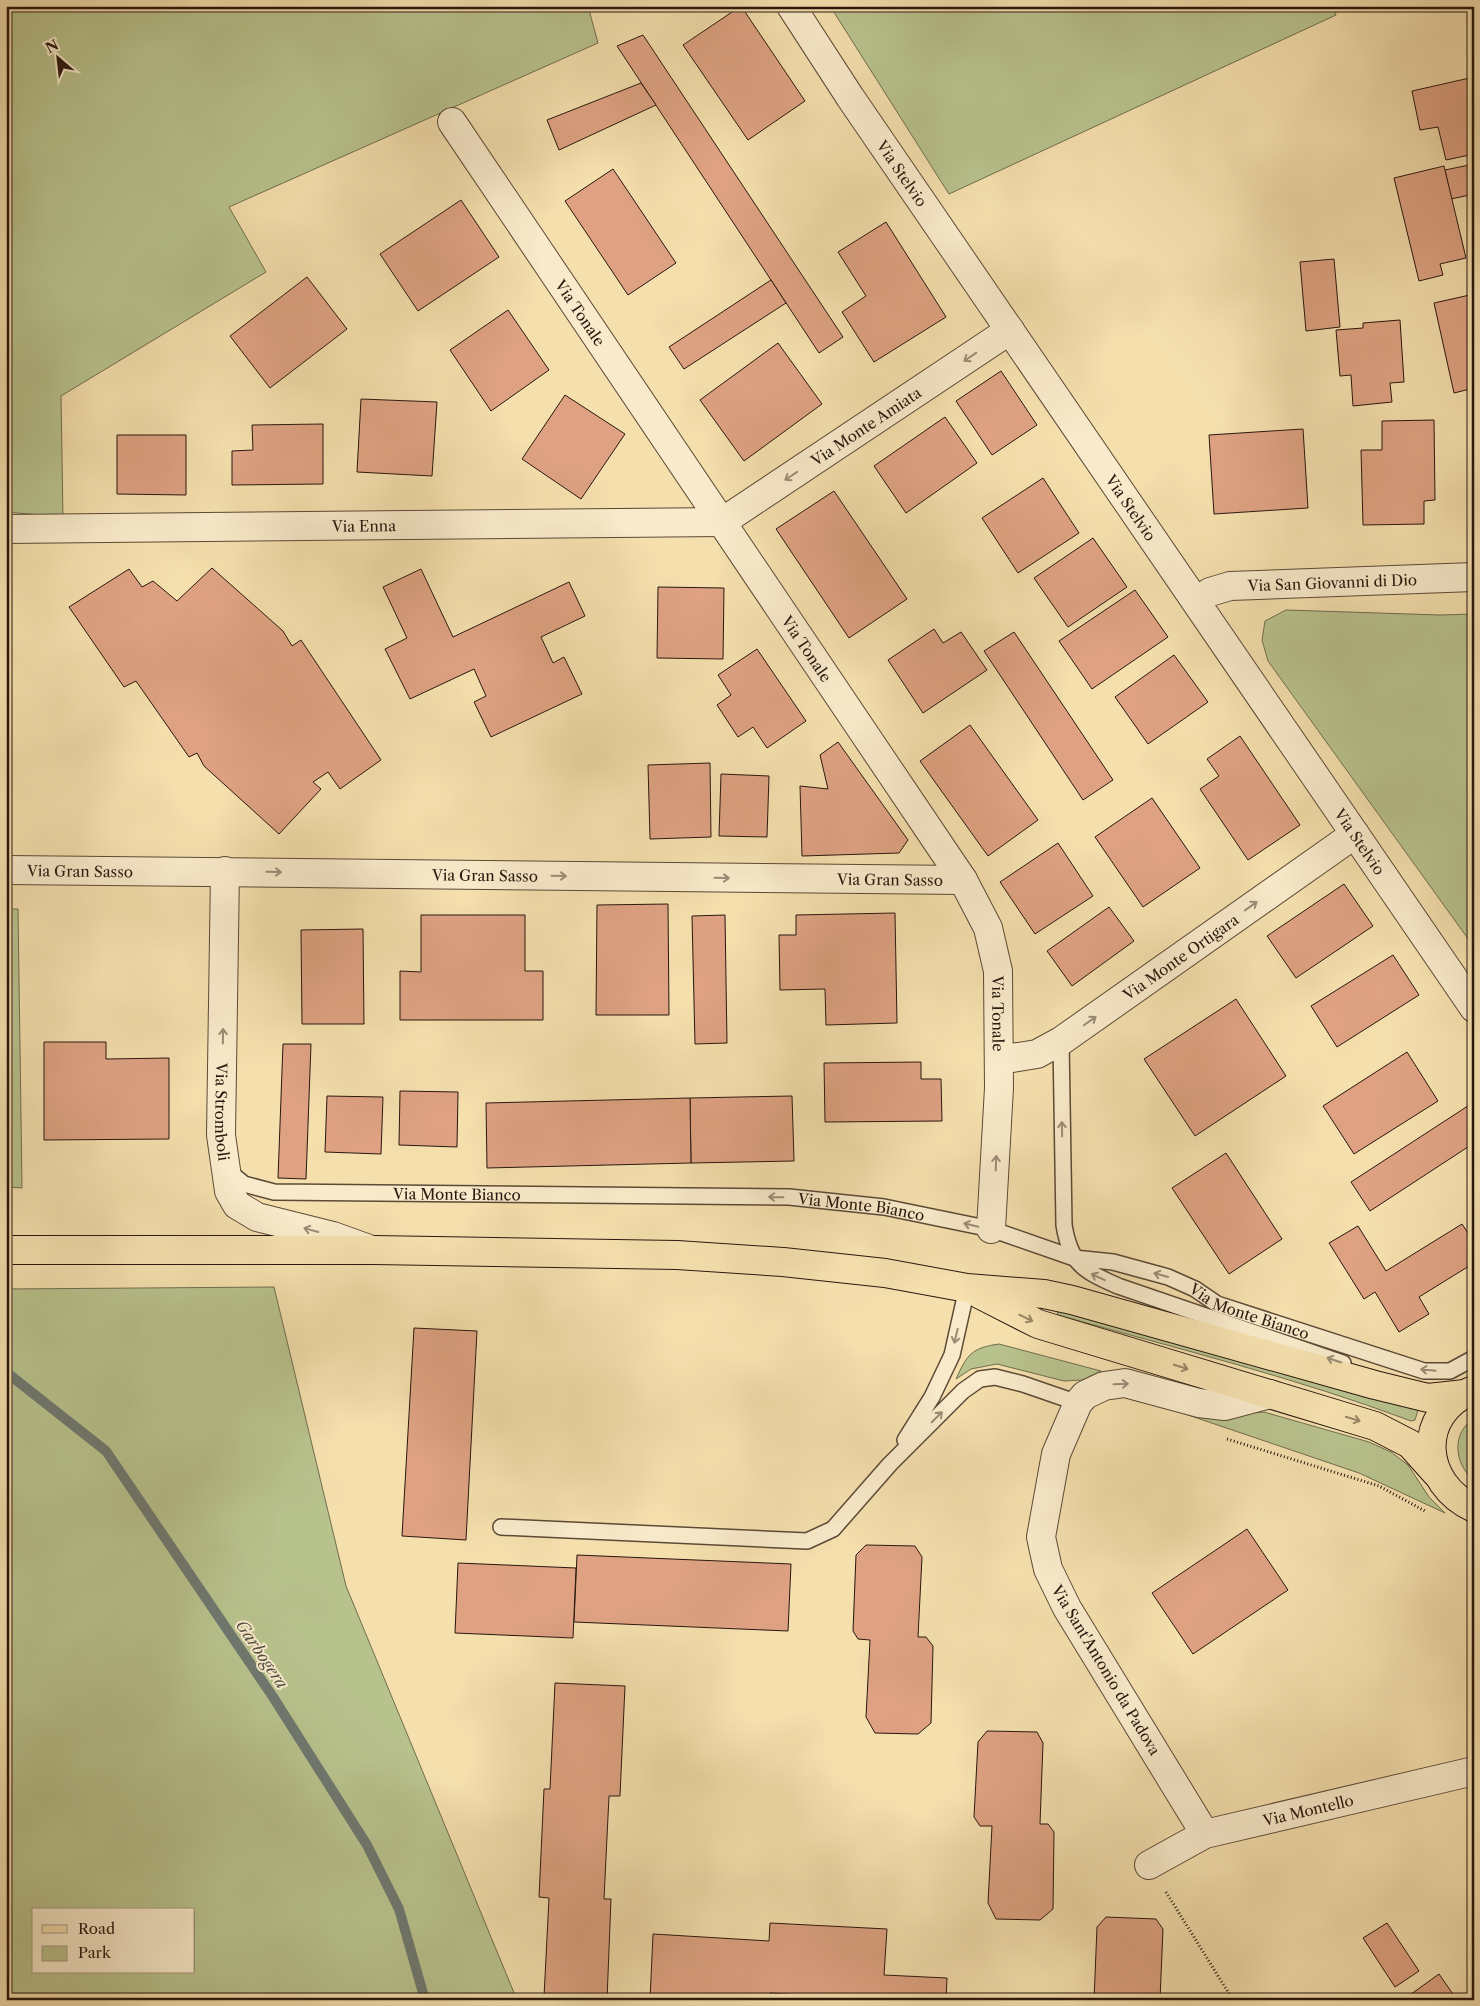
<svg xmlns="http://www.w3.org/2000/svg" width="1480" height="2006" viewBox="0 0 1480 2006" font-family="'Libre Caslon Text',serif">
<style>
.green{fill:#b8c28d;stroke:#706c4e;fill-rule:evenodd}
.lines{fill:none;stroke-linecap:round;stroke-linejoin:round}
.stream{stroke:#6f7970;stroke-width:10}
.building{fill:#dea282;stroke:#29170e}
.service-casing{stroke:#5c4936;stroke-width:18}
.minor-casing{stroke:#5c4936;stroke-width:30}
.tertiary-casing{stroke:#5c4936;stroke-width:30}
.primary-casing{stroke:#29170e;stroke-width:30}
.path{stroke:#29170e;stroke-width:3;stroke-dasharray:1 2.5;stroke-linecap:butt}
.service{stroke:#f8eaca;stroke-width:15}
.minor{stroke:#f8eaca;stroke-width:28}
.tertiary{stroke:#f8eaca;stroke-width:28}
.primary{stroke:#f4dfad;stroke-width:28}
.oneway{stroke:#9b8b75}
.oneway2{stroke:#998565}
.labels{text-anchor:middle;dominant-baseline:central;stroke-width:4;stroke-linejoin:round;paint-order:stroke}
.street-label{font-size:15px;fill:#29170e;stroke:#f8eaca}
.water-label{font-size:16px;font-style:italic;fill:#525047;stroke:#f8eaca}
</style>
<rect width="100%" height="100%" fill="#f4dfad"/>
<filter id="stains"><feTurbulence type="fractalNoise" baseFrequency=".004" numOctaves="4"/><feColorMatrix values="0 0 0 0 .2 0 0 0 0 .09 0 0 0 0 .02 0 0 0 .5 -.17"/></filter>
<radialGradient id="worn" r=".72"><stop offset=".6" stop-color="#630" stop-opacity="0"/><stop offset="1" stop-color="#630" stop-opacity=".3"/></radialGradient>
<g class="green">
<polygon points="6,6 588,6 598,43 229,207 266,272 61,396 63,517 6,512"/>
<polygon points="830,6 1334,6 1336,15 949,194"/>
<polygon points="1286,610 1440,615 1474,614 1474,947 1268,661 1262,640 1265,621"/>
<polygon points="6,909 18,909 22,1188 6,1187"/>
<path d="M274,1287L346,1586L517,2000H6V1289ZM34,1910H194V1972H34Z"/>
<path d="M1057,1310L1419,1407L1415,1420L1411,1421C1297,1378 1175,1348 1058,1315Z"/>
<path d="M999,1344L1101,1371L1082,1380L1064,1381L997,1364L971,1369L956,1379C967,1355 971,1348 999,1344Z"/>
<polygon points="1138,1398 1216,1415 1264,1412 1369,1442 1391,1452 1408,1465 1429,1497 1445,1513 1359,1473"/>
<path d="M1474,1419V1480C1454,1465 1451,1432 1474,1419Z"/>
</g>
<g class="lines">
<polyline class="stream" points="6,1372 106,1451 273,1697 367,1845 399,1909 425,2000"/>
</g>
<g class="building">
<polygon points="741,6 805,101 748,140 683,45"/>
<polygon points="643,35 843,337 819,353 617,46"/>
<polygon points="1474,77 1474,154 1446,160 1438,127 1420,130 1412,91"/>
<polygon points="641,83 656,105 559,150 547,120"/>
<polygon points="1474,164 1474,194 1451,199 1445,170"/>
<polygon points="1444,166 1466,258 1440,264 1443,275 1419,281 1394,178"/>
<polygon points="613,169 676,263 628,295 565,201"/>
<polygon points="461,200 499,257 418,311 380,254"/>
<polygon points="886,222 946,317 874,362 842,312 866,296 838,252"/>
<polygon points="1334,259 1340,327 1306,331 1300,262"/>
<polygon points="307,277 347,329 270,388 230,336"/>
<polygon points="771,280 786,303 684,369 669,347"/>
<polygon points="1474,294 1474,388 1454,393 1434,303"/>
<polygon points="508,310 549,370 491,411 450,350"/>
<polygon points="1400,320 1404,382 1390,383 1392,402 1353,406 1351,375 1340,376 1336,330 1363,328 1363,323"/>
<polygon points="778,343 822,404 744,461 700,400"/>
<polygon points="1001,371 1037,425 992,455 956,401"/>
<polygon points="565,395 625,434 581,499 522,459"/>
<polygon points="361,399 437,402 432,476 357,472"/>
<polygon points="945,417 977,463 906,513 874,466"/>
<polygon points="1434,420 1435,500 1424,501 1424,524 1363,525 1361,450 1382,450 1382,421"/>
<polygon points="323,424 323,484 232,485 232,451 253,450 252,425"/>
<polygon points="1303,429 1308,508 1214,514 1209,435"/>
<polygon points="117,435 186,435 186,495 117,494"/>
<polygon points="1043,478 1079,533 1018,573 982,518"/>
<polygon points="834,491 907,599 849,638 776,529"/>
<polygon points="1093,538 1127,587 1068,627 1034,578"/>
<polygon points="212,568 283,631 292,646 301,640 381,760 340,789 328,772 313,782 321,789 279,834 204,766 197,753 189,757 136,681 124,687 69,607 129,569 142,587 153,581 177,601"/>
<polygon points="421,569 453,637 569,582 585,616 541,637 553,663 564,657 582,694 491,737 474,702 486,696 474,669 410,699 385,649 407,638 383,587"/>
<polygon points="658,587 724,588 723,659 657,658"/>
<polygon points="1135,590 1168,637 1092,689 1059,641"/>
<polygon points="934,629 943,643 961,632 987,670 923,713 888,660"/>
<polygon points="1014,632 1113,780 1083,800 984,651"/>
<polygon points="757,649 806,721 767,748 753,727 738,737 717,705 731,695 718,675"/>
<polygon points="1174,655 1208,702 1148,744 1115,697"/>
<polygon points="970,725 1038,820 988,856 920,761"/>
<polygon points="1240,736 1300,825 1248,860 1200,789 1219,776 1207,759"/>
<polygon points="838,742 908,840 899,853 802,856 800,786 828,789 820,755"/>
<polygon points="710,763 711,837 650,839 648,765"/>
<polygon points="721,774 769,776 767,837 719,836"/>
<polygon points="1152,798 1200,868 1143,907 1095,837"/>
<polygon points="1058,843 1093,896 1035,934 1000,882"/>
<polygon points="1344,884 1373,926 1296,978 1267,936"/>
<polygon points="668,904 669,1015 596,1015 597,905"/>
<polygon points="1109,907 1134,941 1072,986 1047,951"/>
<polygon points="895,913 897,1023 826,1025 825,989 780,990 779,935 796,935 796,915"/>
<polygon points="421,915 525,915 525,971 543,971 543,1020 400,1020 400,971 421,972"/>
<polygon points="725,915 727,1043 695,1044 692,916"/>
<polygon points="363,929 364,1024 302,1024 301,930"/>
<polygon points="1393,955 1419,995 1337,1047 1311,1006"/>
<polygon points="1236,999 1286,1076 1195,1136 1144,1059"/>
<polygon points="44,1042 106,1042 106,1059 169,1058 169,1139 44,1140"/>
<polygon points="283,1044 311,1044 306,1179 278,1178"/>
<polygon points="1407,1052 1438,1101 1354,1154 1323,1106"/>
<polygon points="921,1062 921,1079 941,1079 942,1121 825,1122 824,1063"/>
<polygon points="400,1091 458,1092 457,1147 399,1145"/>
<polygon points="327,1096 383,1097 381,1154 325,1152"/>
<polygon points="792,1096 794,1161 691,1163 690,1098"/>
<polygon points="690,1098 691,1163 487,1168 486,1103"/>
<polygon points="1474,1102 1474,1143 1370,1211 1351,1182"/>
<polygon points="1226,1153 1282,1239 1229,1274 1172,1188"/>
<polygon points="1462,1224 1474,1242 1474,1263 1419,1297 1429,1314 1399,1332 1375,1292 1364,1299 1329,1243 1358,1226 1386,1271"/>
<polygon points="414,1328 477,1331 466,1540 402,1536"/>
<polygon points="1247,1529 1288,1590 1193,1654 1152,1593"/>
<polygon points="866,1545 915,1546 922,1557 918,1637 926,1637 933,1646 931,1723 918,1734 875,1733 866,1717 870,1640 858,1639 853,1631 856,1555"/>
<polygon points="577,1555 791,1564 788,1631 574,1622"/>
<polygon points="458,1563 576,1568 573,1638 455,1633"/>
<polygon points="555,1683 625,1686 620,1796 609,1796 604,1899 611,1899 607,2000 544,1997 549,1898 539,1897 544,1789 550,1789"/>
<polygon points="987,1731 1037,1732 1043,1743 1040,1824 1048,1824 1054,1832 1053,1909 1040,1920 996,1919 988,1903 992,1826 980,1826 974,1817 978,1742"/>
<polygon points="1106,1917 1156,1919 1163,1929 1160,2000 1094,2000 1097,1927"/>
<polygon points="770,1923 887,1929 884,1975 947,1978 946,2000 875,2000 770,1993 770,2000 650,2000 653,1934 769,1941"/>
<polygon points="1387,1923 1419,1971 1395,1987 1363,1938"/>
<polygon points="1439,1974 1457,2000 1403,2000"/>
</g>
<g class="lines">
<g class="service-casing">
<g id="service">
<path d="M1061,1041L1064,1225C1070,1263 1083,1271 1118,1286L1343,1363"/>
<path id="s1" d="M227,1170L244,1184L274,1192L789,1197L884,1207L991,1229L1074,1258L1113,1262L1168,1277L1195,1289L1217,1304L1424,1371H1450L1474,1358"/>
<polyline points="905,1440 932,1397 952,1355 967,1288"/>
<polyline points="501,1527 807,1541 833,1529 890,1464 963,1391 980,1379 995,1377 1023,1384 1078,1403"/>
</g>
</g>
<g class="minor-casing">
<g id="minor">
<path id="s2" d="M452,122L963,880L988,928L998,971L999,1088L991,1229"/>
<path id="s3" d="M6,529L722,522L1010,330"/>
<path id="s4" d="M1196,601L1210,592L1230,586L1474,577"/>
<path id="s5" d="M6,870L963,880"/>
<path id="s6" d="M225,871L221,1135L229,1191L237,1205L257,1217L333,1236L369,1249"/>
<path id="s7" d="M999,1060L1037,1054L1061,1041L1355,834"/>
<polyline points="1205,1834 1067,1608 1048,1569 1041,1537 1056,1454 1078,1403 1085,1395 1104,1386 1125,1383 1199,1403 1225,1406 1270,1394"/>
<path id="s8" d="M1149,1865L1205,1834L1474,1771"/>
</g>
</g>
<g class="tertiary-casing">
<g id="tertiary">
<path id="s9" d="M791,6L850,97L1474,1008"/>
</g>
</g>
<g class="primary-casing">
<g id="primary">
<polyline points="6,1250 374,1250 677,1255 783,1262 885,1273 967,1288 1044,1294 1072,1300 1375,1385 1428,1398 1465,1394"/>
<polyline points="979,1294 1038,1324 1375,1426 1410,1444 1436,1473"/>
<path d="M1471,1391C1415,1415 1421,1484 1474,1508"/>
</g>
</g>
<g class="path">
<polyline points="1227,1439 1379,1486 1425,1511"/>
<polyline points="1166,1892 1233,2000"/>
</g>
<use href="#service" class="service"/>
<use href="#minor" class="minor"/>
<use href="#tertiary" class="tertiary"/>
<use href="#primary" class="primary"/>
</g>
<defs><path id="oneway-shaft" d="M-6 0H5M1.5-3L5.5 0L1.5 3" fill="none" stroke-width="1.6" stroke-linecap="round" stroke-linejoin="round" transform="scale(1.25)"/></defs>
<g class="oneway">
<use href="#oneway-shaft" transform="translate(970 357) rotate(146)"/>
<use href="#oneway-shaft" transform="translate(791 476) rotate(146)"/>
<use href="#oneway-shaft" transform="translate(274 872) rotate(1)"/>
<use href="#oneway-shaft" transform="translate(559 876) rotate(1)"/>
<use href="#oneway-shaft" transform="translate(722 878) rotate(1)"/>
<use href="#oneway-shaft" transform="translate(1251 906) rotate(-36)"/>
<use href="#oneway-shaft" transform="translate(1090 1021) rotate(-35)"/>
<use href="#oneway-shaft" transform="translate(223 1036) rotate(-89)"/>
<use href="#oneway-shaft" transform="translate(1062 1129) rotate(-91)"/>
<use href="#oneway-shaft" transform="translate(996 1163) rotate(-88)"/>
<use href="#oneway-shaft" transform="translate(776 1197) rotate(-179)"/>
<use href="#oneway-shaft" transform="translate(971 1225) rotate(-167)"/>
<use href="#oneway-shaft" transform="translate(311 1230) rotate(-165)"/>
<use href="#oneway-shaft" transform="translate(1161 1275) rotate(-164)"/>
<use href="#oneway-shaft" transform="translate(1098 1277) rotate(-155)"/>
<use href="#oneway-shaft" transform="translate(956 1336) rotate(103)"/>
<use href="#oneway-shaft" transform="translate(1334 1360) rotate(-161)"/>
<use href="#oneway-shaft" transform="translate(1428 1370) rotate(-174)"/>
<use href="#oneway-shaft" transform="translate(1121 1384) rotate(-2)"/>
<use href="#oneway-shaft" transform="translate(937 1417) rotate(-45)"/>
</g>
<g class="oneway2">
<use href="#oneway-shaft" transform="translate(1026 1318) rotate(26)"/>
<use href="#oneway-shaft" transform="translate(1181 1367) rotate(17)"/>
<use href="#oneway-shaft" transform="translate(1353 1419) rotate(17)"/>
</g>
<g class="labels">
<g class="street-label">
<text stroke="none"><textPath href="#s9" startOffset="201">Via Stelvio</textPath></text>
<text stroke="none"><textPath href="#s2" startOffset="230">Via Tonale</textPath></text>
<text stroke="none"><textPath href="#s3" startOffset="889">Via Monte Amiata</textPath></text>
<text stroke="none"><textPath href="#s9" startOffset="606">Via Stelvio</textPath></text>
<text stroke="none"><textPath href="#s3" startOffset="358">Via Enna</textPath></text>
<text stroke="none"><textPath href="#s4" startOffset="140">Via San Giovanni di Dio</textPath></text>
<text stroke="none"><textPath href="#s2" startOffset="635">Via Tonale</textPath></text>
<text stroke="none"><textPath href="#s9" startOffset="1011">Via Stelvio</textPath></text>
<text stroke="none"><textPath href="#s5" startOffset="74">Via Gran Sasso</textPath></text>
<text stroke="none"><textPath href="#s5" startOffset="479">Via Gran Sasso</textPath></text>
<text stroke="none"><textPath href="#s5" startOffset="884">Via Gran Sasso</textPath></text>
<text stroke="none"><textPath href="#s7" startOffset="212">Via Monte Ortigara</textPath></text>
<text stroke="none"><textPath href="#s2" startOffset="1055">Via Tonale</textPath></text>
<text stroke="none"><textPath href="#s6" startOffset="241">Via Stromboli</textPath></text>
<text stroke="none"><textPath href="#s1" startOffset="236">Via Monte Bianco</textPath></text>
<text stroke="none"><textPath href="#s1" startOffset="641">Via Monte Bianco</textPath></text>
<text stroke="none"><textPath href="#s1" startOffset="1046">Via Monte Bianco</textPath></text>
<text transform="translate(1106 1670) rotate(59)">Via Sant'Antonio da Padova</text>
<text stroke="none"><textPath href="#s8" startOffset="170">Via Montello</textPath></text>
</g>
<g class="water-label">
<text transform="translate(262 1654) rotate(56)">Garbogera</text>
</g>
</g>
<rect width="1480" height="2006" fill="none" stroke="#f4dfad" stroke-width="25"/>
<rect x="8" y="8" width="1465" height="1991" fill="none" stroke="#29170e" stroke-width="2.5"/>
<rect x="12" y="12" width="1455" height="1981" fill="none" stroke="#29170e"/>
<rect x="32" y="1908" width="162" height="65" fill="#f8eaca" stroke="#a5967f"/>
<rect x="42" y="1925" width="25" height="8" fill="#f4dfad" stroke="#a5967f"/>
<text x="78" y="1934" font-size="15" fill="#29170e">Road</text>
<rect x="42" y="1946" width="25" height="15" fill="#b8c28d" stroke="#a5967f"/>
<text x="78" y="1958" font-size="15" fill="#29170e">Park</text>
<g transform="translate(58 58) rotate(332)" stroke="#f8eaca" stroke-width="4" paint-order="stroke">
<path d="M0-4L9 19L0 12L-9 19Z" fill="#29170e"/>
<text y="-8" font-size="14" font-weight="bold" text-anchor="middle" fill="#29170e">N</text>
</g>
<rect width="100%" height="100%" filter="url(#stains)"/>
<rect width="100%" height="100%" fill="url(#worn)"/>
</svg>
